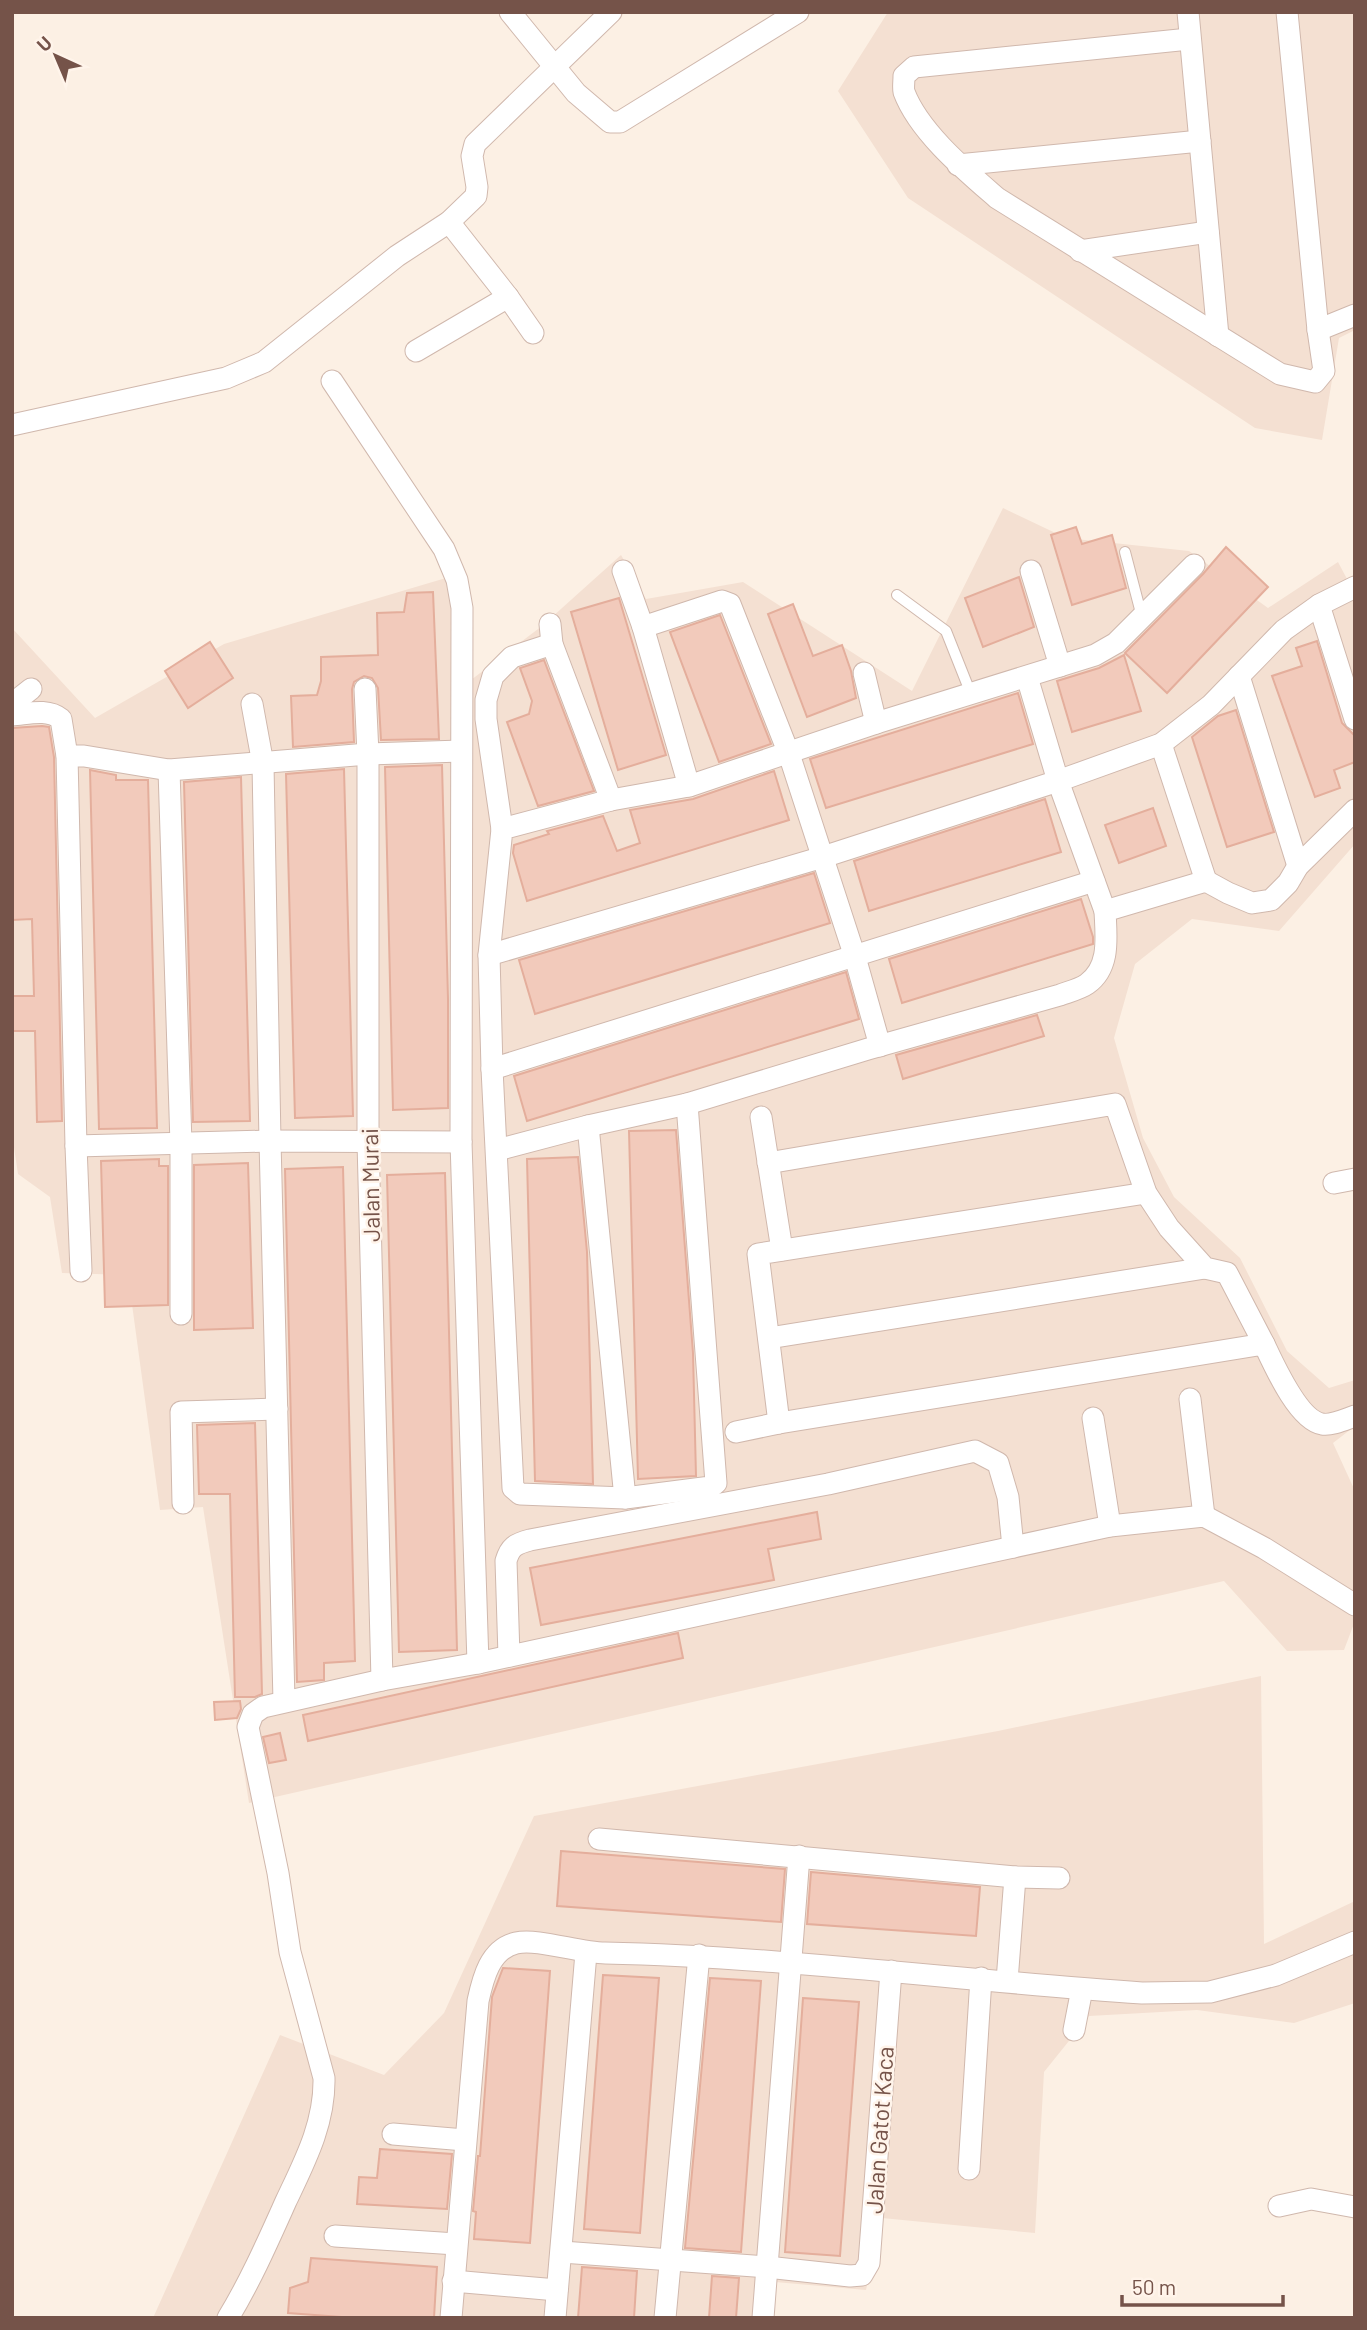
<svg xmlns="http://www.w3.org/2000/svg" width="1367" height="2330" viewBox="0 0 1367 2330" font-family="Barlow,sans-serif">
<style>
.residential{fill:#f4e0d2}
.building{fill:#f2cabb;stroke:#e4ae9c;stroke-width:2}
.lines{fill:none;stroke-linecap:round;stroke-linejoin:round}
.service-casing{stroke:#d0b8ad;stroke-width:12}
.minor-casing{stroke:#d0b8ad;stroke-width:23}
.service{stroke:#fff;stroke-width:10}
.minor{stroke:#fff;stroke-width:21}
.labels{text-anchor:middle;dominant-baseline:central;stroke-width:5;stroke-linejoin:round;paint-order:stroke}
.street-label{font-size:23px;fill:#755349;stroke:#fff4ea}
</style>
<rect width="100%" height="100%" fill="#fcf0e4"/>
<g class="residential">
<polygon points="888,12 1355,12 1355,330 1339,338 1322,440 1255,428 908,198 838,91"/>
<polygon points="1003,508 1066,538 1189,551 1268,608 1338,562 1355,594 1355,844 1279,931 1192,919 1135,964 1114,1038 1143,1138 1174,1197 1240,1258 1287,1351 1329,1388 1355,1380 1355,1426 1333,1443 1355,1491 1355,1621 1344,1650 1287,1651 1224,1581 249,1803 203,1507 160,1510 128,1275 62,1273 50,1197 18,1174 12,1134 12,628 95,718 224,644 456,575 471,680 542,626 621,555 646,599 743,582 912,691"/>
<polygon points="1261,1676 1264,1944 1355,1901 1355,2003 1294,2023 1197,2010 1089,2016 1044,2072 1035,2233 882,2218 866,2290 775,2282 770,2318 153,2318 280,2035 384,2075 444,2013 534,1816 998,1731"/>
</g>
<g class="building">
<polygon points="1076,527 1082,544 1112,535 1126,588 1072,605 1051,535"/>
<polygon points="1226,547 1268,587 1167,693 1125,653 1203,574"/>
<polygon points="1019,577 1034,627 983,647 965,598"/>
<polygon points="433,592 439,739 381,740 378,688 372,678 364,676 354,682 352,689 354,742 293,747 291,696 317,695 321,681 321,657 378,655 377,613 404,612 407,593"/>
<polygon points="619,598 666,755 618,770 571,612"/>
<polygon points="793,604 813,656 842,645 851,671 856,698 807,717 768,614"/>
<polygon points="720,615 771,744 719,762 670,632"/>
<polygon points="1317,641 1342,723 1355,736 1355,762 1334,770 1340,788 1315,797 1272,676 1302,666 1296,648"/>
<polygon points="210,642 233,678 188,708 165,671"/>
<polygon points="1124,655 1141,711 1072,732 1057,681 1099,668"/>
<polygon points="544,660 594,791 538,806 507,722 529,714 532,701 520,668"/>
<polygon points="1018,693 1033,744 826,808 810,759"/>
<polygon points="1236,710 1274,832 1227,847 1192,737 1218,716"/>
<polygon points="42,726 49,727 54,757 62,1121 37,1122 35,1031 12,1031 12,996 34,996 32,919 12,920 12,728"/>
<polygon points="442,765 448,999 448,1108 393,1110 385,767"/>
<polygon points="344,769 353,1116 295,1118 286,774"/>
<polygon points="90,770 116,775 116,780 148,780 157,1128 99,1129"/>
<polygon points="774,771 789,820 527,901 513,853 514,845 549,834 547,831 603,816 617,851 640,843 630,810 693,799"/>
<polygon points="241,777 250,1121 193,1122 184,782"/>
<polygon points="1045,799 1061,852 869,911 854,861"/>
<polygon points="1153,808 1166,846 1119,863 1105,825"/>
<polygon points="814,873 830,923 535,1014 519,960"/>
<polygon points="1081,899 1093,937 1093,944 902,1003 889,959"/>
<polygon points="846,972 859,1019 527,1121 514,1076"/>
<polygon points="1037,1015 1044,1036 903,1079 896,1055"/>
<polygon points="676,1130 693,1353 696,1476 638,1479 629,1131"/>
<polygon points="578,1157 587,1252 593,1484 535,1481 527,1159"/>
<polygon points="159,1159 159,1166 168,1166 168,1305 105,1307 101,1161"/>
<polygon points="248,1163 253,1328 194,1330 194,1165"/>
<polygon points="343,1167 355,1661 324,1663 324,1680 297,1682 285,1169"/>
<polygon points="445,1173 457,1650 399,1652 387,1175"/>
<polygon points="255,1423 262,1694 255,1697 235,1697 230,1494 199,1494 197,1425"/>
<polygon points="817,1512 821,1539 768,1549 774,1580 541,1625 530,1568"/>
<polygon points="678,1633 683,1658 308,1741 303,1715"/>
<polygon points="240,1701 241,1709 237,1718 215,1720 214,1702"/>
<polygon points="280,1733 286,1760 269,1763 263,1737"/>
<polygon points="561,1851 785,1869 781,1922 557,1906"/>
<polygon points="811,1872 980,1887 976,1936 807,1924"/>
<polygon points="503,1968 550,1971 530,2243 474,2239 476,2212 473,2211 478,2156 480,2156 492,1997"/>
<polygon points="603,1975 659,1978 640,2233 584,2229"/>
<polygon points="710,1978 761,1981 741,2252 685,2248"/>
<polygon points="803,1998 859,2002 840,2256 785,2252"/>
<polygon points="380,2149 452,2154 447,2209 357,2204 359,2177 377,2178"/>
<polygon points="311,2258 437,2267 434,2318 355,2318 288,2313 290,2288 308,2282"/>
<polygon points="582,2267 637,2271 634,2318 578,2318"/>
<polygon points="712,2276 739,2278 736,2318 709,2318"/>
</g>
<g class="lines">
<g class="service-casing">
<g id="service">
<polyline points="1125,552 1142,617"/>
<polyline points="897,595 946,631 971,694"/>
</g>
</g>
<g class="minor-casing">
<g id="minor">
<polyline points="510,12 576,93 610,122 620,122 798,12"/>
<polyline points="1188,12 1218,336"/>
<path d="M1189,39L914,67L904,76C904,82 903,88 904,92C919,132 966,171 997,198L1280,374L1315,382L1324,371L1318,330L1287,12"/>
<polyline points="958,165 1200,141"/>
<polyline points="449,222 508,297 533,333"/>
<polyline points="1080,251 1208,232"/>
<polyline points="1318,330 1355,315"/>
<polyline points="416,351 508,297"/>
<polyline points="332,381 444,549 457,580 462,608 461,1142 478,1663"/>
<polyline points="12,425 226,378 264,362 397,256 449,222 476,196 477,187 472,156 475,144 611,12"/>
<polyline points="623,571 643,627 689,786"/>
<polyline points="1031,571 1060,666"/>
<polyline points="1319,605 1355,719"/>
<polyline points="550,624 552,644 611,800"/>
<polyline points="643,627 722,601 730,604 789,754 855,957 880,1046"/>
<polyline points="864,673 876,723"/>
<polyline points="1239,676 1298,866"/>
<polyline points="1027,677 1058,781 1105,911"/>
<polyline points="365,689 368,754 368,1142 382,1680"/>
<polyline points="12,704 31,689"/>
<polyline points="252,704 263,764 270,1141 284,1701"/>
<path d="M12,715C28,714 47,708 61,719L67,756L76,1146L81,1271"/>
<polyline points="1161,744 1206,881"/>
<polyline points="67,756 84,756 169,770 368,754 461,751"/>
<polyline points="169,770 181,1144 181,1314"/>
<polyline points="502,829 486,719 486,700 493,676 512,657 552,644"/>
<polyline points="489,955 823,857 1058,781 1161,744 1211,705 1284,630 1319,605 1355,587"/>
<polyline points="492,1069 1094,881"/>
<polyline points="687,1104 716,1483 711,1487 625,1498 520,1494 513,1488 492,1069 489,955 502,829 611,800 689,786 876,723 1095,655 1116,643 1194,565"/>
<polyline points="761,1117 782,1250"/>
<polyline points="588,1126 625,1498"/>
<polyline points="76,1146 270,1141 461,1142"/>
<path d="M497,1150L588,1126L687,1104L868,1049L1060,995C1068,992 1080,989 1087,984C1111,967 1106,936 1105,911L1206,881L1228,893L1252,903L1271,900L1288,883L1298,866L1355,810"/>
<polyline points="768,1163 1115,1104 1146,1193 1169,1228 1205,1268 1227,1273 1264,1344"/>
<polyline points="1334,1183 1355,1179"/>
<polyline points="769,1338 1205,1268"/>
<polyline points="1190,1399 1204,1516"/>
<polyline points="1093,1418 1110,1526"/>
<polyline points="779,1423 758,1254 1146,1193"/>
<path d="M736,1432L779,1423L1264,1344C1274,1365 1298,1420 1322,1424C1331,1426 1346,1419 1355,1416"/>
<polyline points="183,1503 181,1412 277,1409"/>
<path d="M509,1656L506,1561C510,1547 515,1544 530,1540L828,1484L975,1451L998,1463L1008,1497L1013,1547"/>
<polyline points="599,1839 1015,1877 1059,1878"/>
<polyline points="1007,1981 1015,1877"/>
<polyline points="1074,2030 1082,1989"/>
<polyline points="393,2134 465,2140"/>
<polyline points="969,2169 981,1978"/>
<polyline points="1279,2206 1311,2199 1355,2207"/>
<polyline points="335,2236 456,2244"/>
<polyline points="562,2252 767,2267 850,2276 862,2275 869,2263 891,1971"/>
<polyline points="453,2281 557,2290"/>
<path d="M228,2318C251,2280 268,2241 286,2201C305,2161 325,2123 324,2078L290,1952L278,1873L248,1727L253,1714L263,1707L382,1680L478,1663L1110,1526L1204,1516L1264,1548L1355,1605"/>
<path d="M451,2318L478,2001C483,1978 490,1949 516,1943C538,1938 579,1953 605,1953C785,1957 963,1981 1142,1993L1210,1992L1276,1975L1355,1942"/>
<polyline points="555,2318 586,1953"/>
<polyline points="665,2318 699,1955"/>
<polyline points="763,2318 799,1856"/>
</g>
</g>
<use href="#service" class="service"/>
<use href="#minor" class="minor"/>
</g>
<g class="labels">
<g class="street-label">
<text transform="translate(370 1185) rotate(-91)">Jalan Murai</text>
<text transform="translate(879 2130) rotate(-86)">Jalan Gatot Kaca</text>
</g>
</g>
<rect width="1367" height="2330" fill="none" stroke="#755349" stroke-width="28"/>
<g transform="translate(56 56) rotate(316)" stroke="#fff4ea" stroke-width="5" paint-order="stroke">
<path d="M0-5L12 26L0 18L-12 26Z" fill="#755349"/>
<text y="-10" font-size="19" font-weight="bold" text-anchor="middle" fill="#755349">U</text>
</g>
<path d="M1122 2295v10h161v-10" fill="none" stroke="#755349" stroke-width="3.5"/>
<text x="1132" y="2295" font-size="21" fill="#755349" stroke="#fff4ea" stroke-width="5" paint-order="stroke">50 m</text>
</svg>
